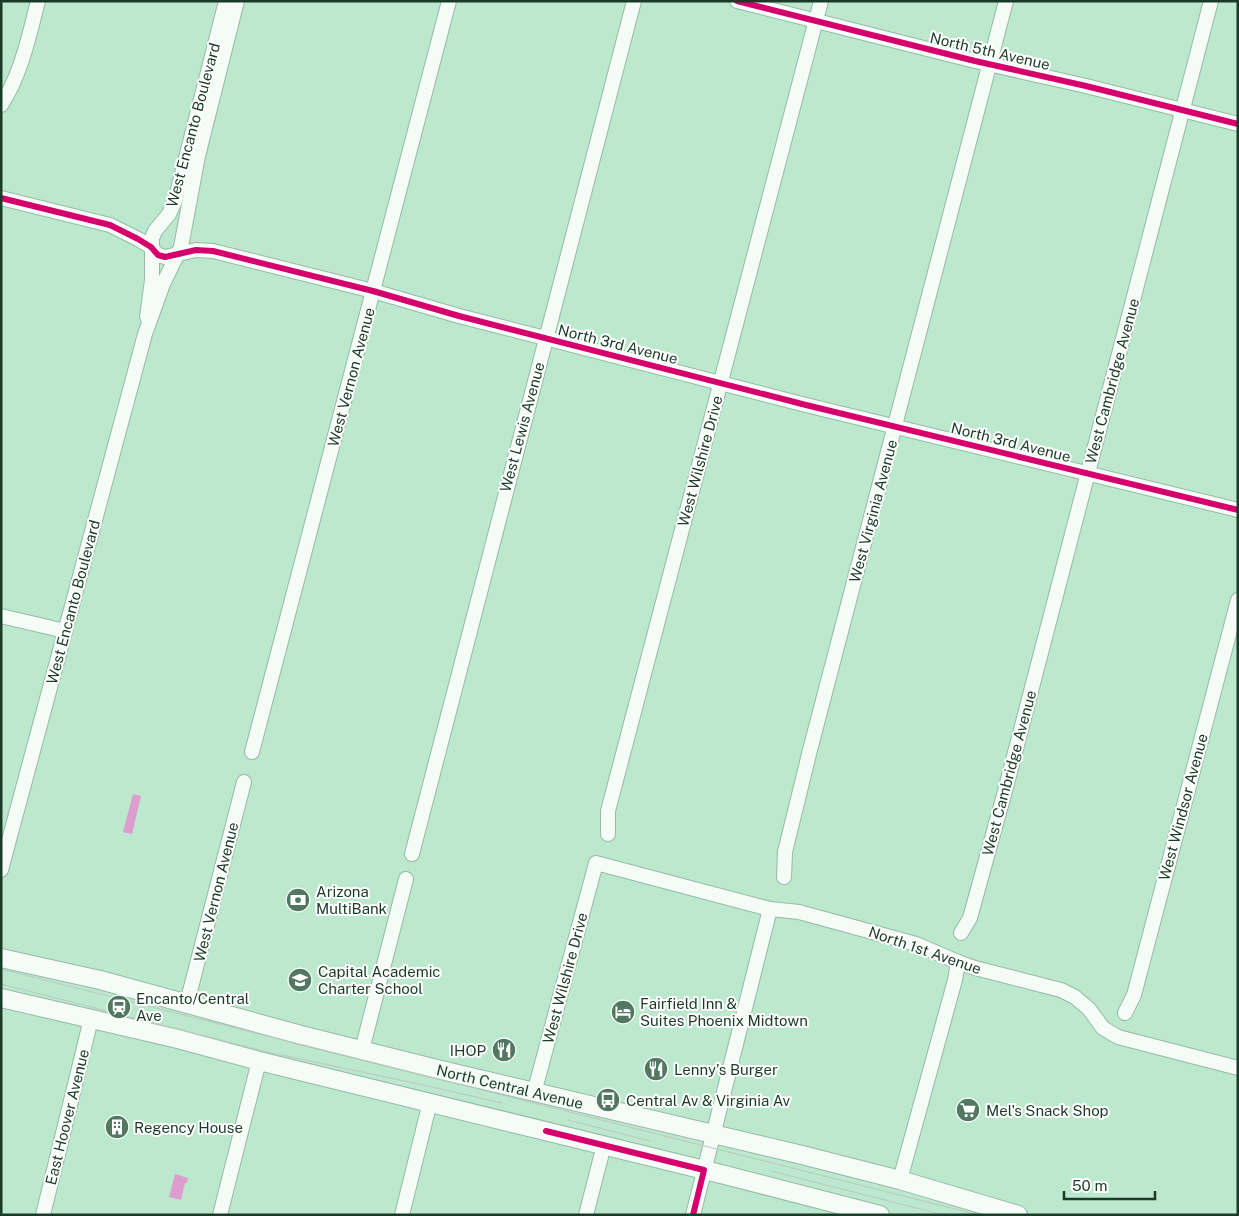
<svg xmlns="http://www.w3.org/2000/svg" width="1239" height="1216" viewBox="0 0 1239 1216" font-family="'Public Sans',sans-serif">
<style>
.water{fill:#de9dcf}
.lines{fill:none;stroke-linecap:round;stroke-linejoin:round}
.minor-casing{stroke:#96baa5;stroke-width:16}
.major-casing{stroke:#96baa5;stroke-width:20}
.minor{stroke:#f5fcf8;stroke-width:14}
.major{stroke:#f5fcf8;stroke-width:18}
.tram{stroke:#bbc9c0;stroke-width:1}
.cycleway-casing{stroke:#fff;stroke-width:9}
.cycleway{stroke:#d6006c;stroke-width:6}
.labels{text-anchor:middle;dominant-baseline:central;stroke-width:4;stroke-linejoin:round;paint-order:stroke}
.street-label{font-size:15px;fill:#193b28;stroke:#fff}
.poi-label{font-size:15px;fill:#193b28;stroke:#fff;text-anchor:start}
</style>
<rect width="100%" height="100%" fill="#bce8ce"/>
<g class="water">
<polygon points="133,794 141,796 132,834 123,832"/>
<polygon points="175,1174 188,1178 187,1183 185,1183 181,1200 169,1197"/>
</g>
<g class="lines">
<g class="minor-casing">
<g id="minor">
<polyline points="737,1 975,61 1086,86 1238,124"/>
<path d="M1,105C21,75 29,36 38,1"/>
<polyline points="1,198 110,225 138,239 151,247 158,255 165,257 196,250 213,251 373,291 459,316 806,405 1238,510"/>
<polyline points="147,317 152,280 152,238 155,231 169,214 175,201 226,1"/>
<polyline points="1,616 65,631"/>
<polyline points="252,752 449,1"/>
<polyline points="608,834 608,811 821,1"/>
<polyline points="412,854 634,1"/>
<polyline points="1,870 145,334 163,284 181,247 198,156 237,1"/>
<polyline points="784,877 785,852 810,750 1006,1"/>
<polyline points="961,933 970,918 1005,791 1211,1"/>
<polyline points="187,1003 244,782"/>
<polyline points="1125,1013 1134,995 1238,600"/>
<polyline points="362,1050 406,879"/>
<polyline points="534,1093 596,863 770,909 799,912 916,944 958,962 975,968 1061,990 1075,997 1089,1009 1103,1028 1118,1037 1238,1068"/>
<polyline points="900,1180 955,980 958,962"/>
<polyline points="43,1215 91,1019"/>
<polyline points="220,1215 259,1061"/>
<polyline points="402,1215 430,1102"/>
<polyline points="586,1215 604,1145"/>
<polyline points="693,1215 770,909"/>
</g>
</g>
<g class="major-casing">
<g id="major">
<path id="s1" d="M1,958L100,980L301,1035L437,1069L802,1155L900,1180L1018,1215"/>
<polyline points="1,998 178,1039 259,1061 725,1175 880,1215"/>
</g>
</g>
<use href="#minor" class="minor"/>
<use href="#major" class="major"/>
<g class="tram">
<polyline points="1,969 979,1215"/>
<polyline points="1,984 263,1051 423,1085 502,1103"/>
<polyline points="568,1120 650,1141"/>
<polyline points="771,1171 944,1215"/>
</g>
<g class="cycleway-casing">
<g id="cycleway">
<polyline points="737,1 975,61 1086,86 1238,124"/>
<polyline points="1,198 110,225 138,239 151,247 158,255 165,257 196,250 213,251 373,291 459,316 806,405 1238,510"/>
<polyline points="546,1131 704,1170 693,1215"/>
</g>
</g>
<use href="#cycleway" class="cycleway"/>
</g>
<defs>
<g id="bank-disc" transform="scale(1.25)"><circle r="9.5" fill="#527862" stroke="#fff"/><path d="M-6-4H6V4H-6ZM0-2.3a2.3 2.3 0 1 0 0 4.6a2.3 2.3 0 1 0 0-4.6Z" fill="#fff"/></g>
<g id="school-disc" transform="scale(1.25)"><circle r="9.5" fill="#527862" stroke="#fff"/><path d="M0-5L7-2L0 1L-7-2ZM-4 1L0 2.5L4 1V4Q0 6-4 4Z" fill="#fff"/></g>
<g id="station-disc" transform="scale(1.25)"><circle r="9.5" fill="#527862" stroke="#fff"/><path d="M-3-6H3Q5-6 5-4V2Q5 4 3 4L4.5 6H3L1.5 4h-3L-3 6H-4.5L-3 4Q-5 4-5 2V-4Q-5-6-3-6ZM-3.5-4v3h7v-3ZM-3.5 1v1.5H-2V1ZM2 1v1.5H3.5V1Z" fill="#fff"/></g>
<g id="hotel-disc" transform="scale(1.25)"><circle r="9.5" fill="#527862" stroke="#fff"/><path d="M-6-4.5h1.5V1H6V5H4.5V3h-9V5H-6ZM-4 0a1.8 1.8 0 1 1 3.6 0ZM.5 0V-2.5h3Q6-2.5 6 0Z" fill="#fff"/></g>
<g id="restaurant-disc" transform="scale(1.25)"><circle r="9.5" fill="#527862" stroke="#fff"/><path d="M-5-6h1v4h1v-4h1v4h1v-4h1v5L-1.5 .5V6h-2V.5L-5-1ZM5-6V6H3V1.5H1.5Q1.5-4 5-6Z" fill="#fff"/></g>
<g id="bus-disc" transform="scale(1.25)"><circle r="9.5" fill="#527862" stroke="#fff"/><path d="M-5-6H5V4H4V6H2V4H-2V6H-4V4H-5ZM-3.5-4V0h7V-4ZM-3.5 1.2v1.5H-2V1.2ZM2 1.2v1.5H3.5V1.2Z" fill="#fff"/></g>
<g id="supermarket-disc" transform="scale(1.25)"><circle r="9.5" fill="#527862" stroke="#fff"/><path d="M-6-5.5h2.5l.6 2H6L4.5 2H-2.5L-4.4-4H-6ZM-1.5 3.2a1.3 1.3 0 1 0 .1 0ZM3 3.2a1.3 1.3 0 1 0 .1 0Z" fill="#fff"/></g>
<g id="building-disc" transform="scale(1.25)"><circle r="9.5" fill="#527862" stroke="#fff"/><path d="M-4-6H4V6H1V3H-1V6H-4ZM-2.5-4.3h1.7v1.8h-1.7ZM.8-4.3h1.7v1.8H.8ZM-2.5-1h1.7V.8h-1.7ZM.8-1h1.7V.8H.8Z" fill="#fff"/></g>
</defs>
<g fill-rule="evenodd">
<use href="#bank-disc" x="298" y="900"/>
<use href="#school-disc" x="300" y="980"/>
<use href="#station-disc" x="119" y="1007"/>
<use href="#hotel-disc" x="623" y="1012"/>
<use href="#restaurant-disc" x="504" y="1050"/>
<use href="#restaurant-disc" x="656" y="1069"/>
<use href="#bus-disc" x="608" y="1100"/>
<use href="#supermarket-disc" x="968" y="1110"/>
<use href="#building-disc" x="117" y="1127"/>
</g>
<g class="labels">
<g class="street-label">
<text transform="translate(990 51) rotate(13)">North 5th Avenue</text>
<text transform="translate(193 125) rotate(-75)">West Encanto Boulevard</text>
<text transform="translate(618 344) rotate(14)">North 3rd Avenue</text>
<text transform="translate(351 377) rotate(-75)">West Vernon Avenue</text>
<text transform="translate(1112 381) rotate(-75)">West Cambridge Avenue</text>
<text transform="translate(522 427) rotate(-75)">West Lewis Avenue</text>
<text transform="translate(1011 442) rotate(14)">North 3rd Avenue</text>
<text transform="translate(700 461) rotate(-75)">West Wilshire Drive</text>
<text transform="translate(873 511) rotate(-75)">West Virginia Avenue</text>
<text transform="translate(73 602) rotate(-75)">West Encanto Boulevard</text>
<text transform="translate(1009 773) rotate(-75)">West Cambridge Avenue</text>
<text transform="translate(1183 807) rotate(-75)">West Windsor Avenue</text>
<text transform="translate(216 892) rotate(-76)">West Vernon Avenue</text>
<text transform="translate(925 950) rotate(19)">North 1st Avenue</text>
<text transform="translate(565 978) rotate(-75)">West Wilshire Drive</text>
<text stroke="none"><textPath href="#s1" startOffset="525">North Central Avenue</textPath></text>
<text transform="translate(67 1117) rotate(-76)">East Hoover Avenue</text>
</g>
<g class="poi-label">
<text x="316" y="891">Arizona<tspan x="316" dy="17">MultiBank</tspan></text>
<text x="318" y="971">Capital Academic<tspan x="318" dy="17">Charter School</tspan></text>
<text x="136" y="998">Encanto/Central<tspan x="136" dy="17">Ave</tspan></text>
<text x="640" y="1003">Fairfield Inn &amp;<tspan x="640" dy="17">Suites Phoenix Midtown</tspan></text>
<text x="486" y="1050" text-anchor="end">IHOP</text>
<text x="674" y="1069">Lenny's Burger</text>
<text x="626" y="1100">Central Av &amp; Virginia Av</text>
<text x="986" y="1110">Mel's Snack Shop</text>
<text x="134" y="1127">Regency House</text>
</g>
</g>
<rect width="1239" height="1216" fill="none" stroke="#193b28" stroke-width="5"/>
<path d="M1064 1191v8h91v-8" fill="none" stroke="#193b28" stroke-width="2.5"/>
<text x="1072" y="1191" font-size="15" fill="#193b28" stroke="#ffffff" stroke-width="4" paint-order="stroke">50 m</text>
</svg>
